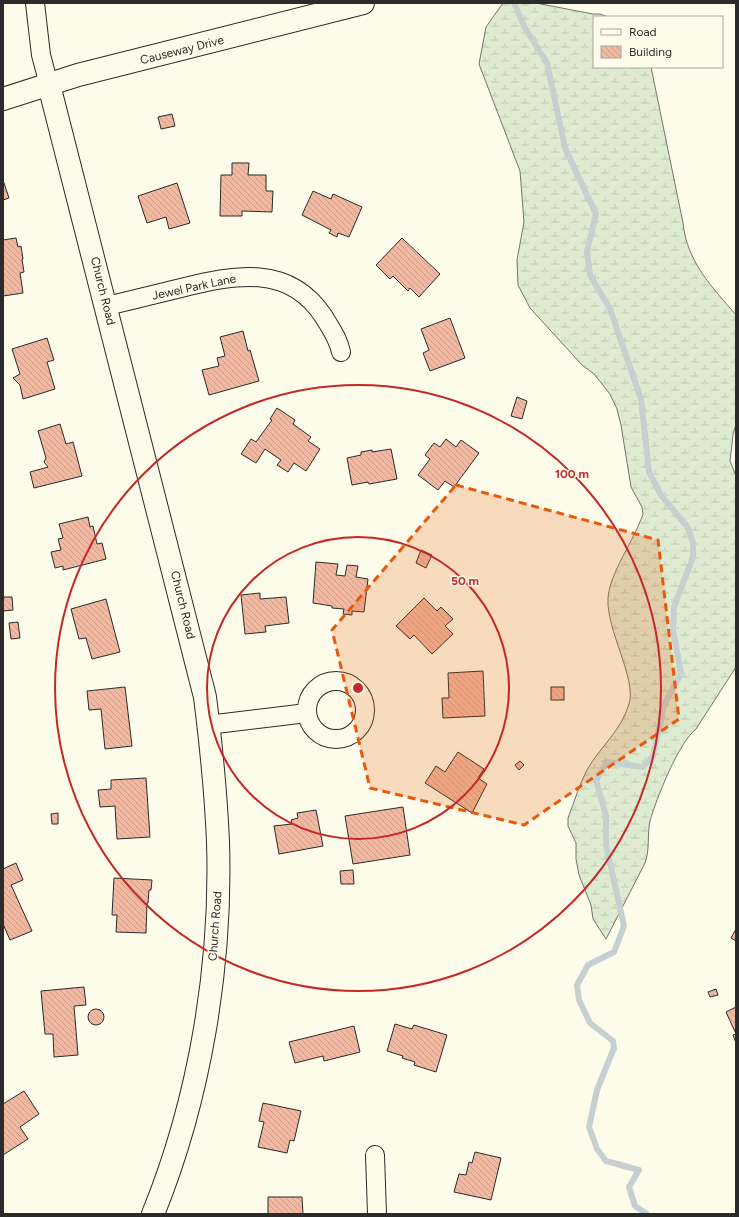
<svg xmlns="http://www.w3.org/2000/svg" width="739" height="1217" viewBox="0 0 739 1217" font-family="Figtree,sans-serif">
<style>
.wetland{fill:url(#wetland-marsh);stroke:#74746e}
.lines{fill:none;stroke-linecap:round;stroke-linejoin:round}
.stream{stroke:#c7d0d0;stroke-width:6}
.building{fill:url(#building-back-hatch);stroke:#2b2b2b}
.minor-casing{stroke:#2b2b2b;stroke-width:20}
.tertiary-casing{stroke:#2b2b2b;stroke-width:24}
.minor{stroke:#fdfbea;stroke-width:18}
.tertiary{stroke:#fdfbea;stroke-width:22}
.marked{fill:#e8590c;fill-opacity:0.2;stroke:#e8590c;stroke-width:3;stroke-dasharray:8 5;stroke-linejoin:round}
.ring{fill:none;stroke:#c62828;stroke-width:2}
.labels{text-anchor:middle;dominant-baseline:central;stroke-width:3;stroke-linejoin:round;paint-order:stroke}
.street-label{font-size:12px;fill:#2b2b2b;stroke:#fdfbea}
.centre{fill:#c62828;stroke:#fdfbea;stroke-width:2}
.ring-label{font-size:12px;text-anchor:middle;font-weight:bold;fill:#c62828;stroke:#fdfbea;stroke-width:3;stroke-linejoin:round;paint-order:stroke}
</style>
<defs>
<pattern id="wetland-marsh" width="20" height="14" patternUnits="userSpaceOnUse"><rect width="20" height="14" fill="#deebd1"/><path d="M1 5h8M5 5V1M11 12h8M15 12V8" fill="none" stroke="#bfcab4"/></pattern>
<pattern id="building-back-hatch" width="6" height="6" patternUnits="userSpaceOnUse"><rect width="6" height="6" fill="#f2b8a0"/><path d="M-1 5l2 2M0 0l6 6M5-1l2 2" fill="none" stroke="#d09e8a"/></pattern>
</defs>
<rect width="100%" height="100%" fill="#fdfbea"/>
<path class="wetland" d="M503,3H536L593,14H600L608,17H594V67H651L683,223C687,262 712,287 736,315V424L733,435L730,461L736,476V667L696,729C679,742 656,799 650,821C647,835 650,850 645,863L606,939L593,919L591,905L579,875L576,859V843L568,826V818C574,803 579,785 587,770C600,747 621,731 629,704C637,679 606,630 608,598C610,572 634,541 643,514L642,507L631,487L621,425L617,409L610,394L594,374L582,365L530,308L518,285L517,260L524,222L520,171L479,64L486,27Z"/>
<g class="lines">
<polyline class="stream" points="514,3 525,28 547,63 565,148 596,214 587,251 590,275 610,309 641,399 649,472 661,495 688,528 693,543 693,557 674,607 673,630 681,673 664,705 653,756 643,767 607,762 596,780 606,816 606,845 624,926 614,952 588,965 577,985 579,1000 590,1023 613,1041 614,1048 597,1090 589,1127 597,1149 606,1161 639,1170 629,1187 635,1206 647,1214"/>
</g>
<g class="building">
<polygon points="172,114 175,126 161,129 158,117"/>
<polygon points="232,163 249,163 248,175 266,175 266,191 273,191 272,212 242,211 242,216 220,216 221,175 232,175"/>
<polygon points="3,180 9,198 3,200"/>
<polygon points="177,183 190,223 169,229 166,217 147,223 138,196"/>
<polygon points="313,191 331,199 333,194 362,207 349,237 338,233 337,237 329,233 331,230 302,215"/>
<polygon points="16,238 18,247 21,246 23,259 22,259 24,272 20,273 23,293 3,296 3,240"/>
<polygon points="402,238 440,274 419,297 410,288 408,291 393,276 390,279 376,265"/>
<polygon points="450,318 465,358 430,371 423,353 429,350 421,329"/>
<polygon points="243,331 248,351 250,350 259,381 209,395 202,370 219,366 217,358 225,356 220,337"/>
<polygon points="47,338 54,360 47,362 55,389 23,399 20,385 13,378 20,374 12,349"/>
<polygon points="517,397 527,401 522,419 511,416"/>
<polygon points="277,408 295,420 293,424 311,437 308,441 320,449 306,471 294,463 288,472 277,465 281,460 265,449 256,463 241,454 251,439 256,442 272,420 270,419"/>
<polygon points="60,424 66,444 73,442 82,476 34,488 30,472 48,467 44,462 46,458 38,431"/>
<polygon points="446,439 456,447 461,440 479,453 454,487 445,481 438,490 418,475 430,459 425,455 434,443 440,447"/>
<polygon points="391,449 397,479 369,484 368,482 352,485 347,458 361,455 361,452 372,450 372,452"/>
<polygon points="88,517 90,527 93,526 97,544 102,543 106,559 63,570 63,566 55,568 51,552 61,550 58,539 63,538 59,524"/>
<polygon points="421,550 432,555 426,568 416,563"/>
<polygon points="316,562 338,564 336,575 345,576 347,565 358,566 356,577 368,579 364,612 352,611 352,615 343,614 344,609 332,608 332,606 313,603"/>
<polygon points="260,593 260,599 286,597 289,623 265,626 266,632 245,634 241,595"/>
<polygon points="3,597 12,597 13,610 3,611"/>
<polygon points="424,598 437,611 441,607 453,619 445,626 453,634 432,654 414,635 410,639 396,626"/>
<polygon points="106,599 120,652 92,659 86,638 79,639 71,609"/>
<polygon points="18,622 20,638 11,639 9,623"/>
<polygon points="483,671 485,716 443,718 442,698 449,698 448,673"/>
<polygon points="125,687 132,746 105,749 101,709 89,710 87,691"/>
<rect x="551" y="687" width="13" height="13"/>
<polygon points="458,752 484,769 478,778 487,784 472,813 425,783 436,766 445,772"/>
<polygon points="520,761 524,765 519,770 515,765"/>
<polygon points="146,778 150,837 117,839 115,806 100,807 98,790 111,789 111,780"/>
<polygon points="403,807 410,855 353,864 345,816"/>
<polygon points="316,810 323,846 279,854 274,826 292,824 291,820 298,818 297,813"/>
<polygon points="58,813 58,824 52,824 51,814"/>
<polygon points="16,863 23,880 11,885 32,931 10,940 3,924 3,869"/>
<polygon points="353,870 354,884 341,884 340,871"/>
<polygon points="114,878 152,880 151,890 149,890 148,903 147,903 146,933 116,932 117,915 112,915"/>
<polygon points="736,929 736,941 731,938"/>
<polygon points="84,987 86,1005 74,1006 78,1055 54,1057 53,1034 45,1034 41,991"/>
<polygon points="716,989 718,995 710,997 708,992"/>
<polygon points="736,1007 736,1043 733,1035 736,1034 726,1012"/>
<circle cx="96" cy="1017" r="8"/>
<polygon points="395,1024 412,1029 414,1025 447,1035 436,1072 414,1065 415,1062 402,1058 403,1056 387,1051"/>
<polygon points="354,1026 360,1052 324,1061 323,1056 295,1063 289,1042"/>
<polygon points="24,1091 39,1114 20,1127 28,1139 3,1155 3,1104"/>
<polygon points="263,1103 301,1111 294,1141 290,1140 287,1153 258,1147 264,1122 259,1121"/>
<polygon points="475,1152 501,1158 491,1200 454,1192 459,1174 466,1175 469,1162 472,1163"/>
<polygon points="268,1197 302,1197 303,1214 268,1214"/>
</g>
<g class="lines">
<g class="minor-casing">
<g id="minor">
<polyline points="35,3 41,55 49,85"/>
<path d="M107,306C131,300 156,294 181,288C234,275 289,263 324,317C331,329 338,338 341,352"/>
<circle cx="336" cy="710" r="29"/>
<polyline points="208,725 307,713"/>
<polyline points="375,1155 377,1214"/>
</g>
</g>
<g class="tertiary-casing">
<g id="tertiary">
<path d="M49,85L205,697C211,745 216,793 218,842C222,965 200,1099 153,1214"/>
<polyline points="3,99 78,75 363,3"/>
</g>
</g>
<use href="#minor" class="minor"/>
<use href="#tertiary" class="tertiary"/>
</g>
<path class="marked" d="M456,485L658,540L679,719L524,825L370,788L332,630Z"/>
<g class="ring">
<circle cx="358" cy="688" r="151"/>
<circle cx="358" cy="688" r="303"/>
</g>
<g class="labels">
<g class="street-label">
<text transform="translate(182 50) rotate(-14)">Causeway Drive</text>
<text transform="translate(194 287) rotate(-12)">Jewel Park Lane</text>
<text transform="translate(103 291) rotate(76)">Church Road</text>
<text transform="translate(183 605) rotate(76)">Church Road</text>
<text transform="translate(215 926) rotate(-86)">Church Road</text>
</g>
</g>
<circle cx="358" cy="688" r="6" class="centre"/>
<g class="ring-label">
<text x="572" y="478">100 m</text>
<text x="465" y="585">50 m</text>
</g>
<rect width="739" height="1217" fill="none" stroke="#2b2b2b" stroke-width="8"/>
<rect x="593" y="16" width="130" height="52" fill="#fdfbea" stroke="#a9a89e"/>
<rect x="601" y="29" width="20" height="6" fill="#fdfbea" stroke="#a9a89e"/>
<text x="629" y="36" font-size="12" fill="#2b2b2b">Road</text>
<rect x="601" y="46" width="20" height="12" fill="url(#building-back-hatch)" stroke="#a9a89e"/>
<text x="629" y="56" font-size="12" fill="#2b2b2b">Building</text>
</svg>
